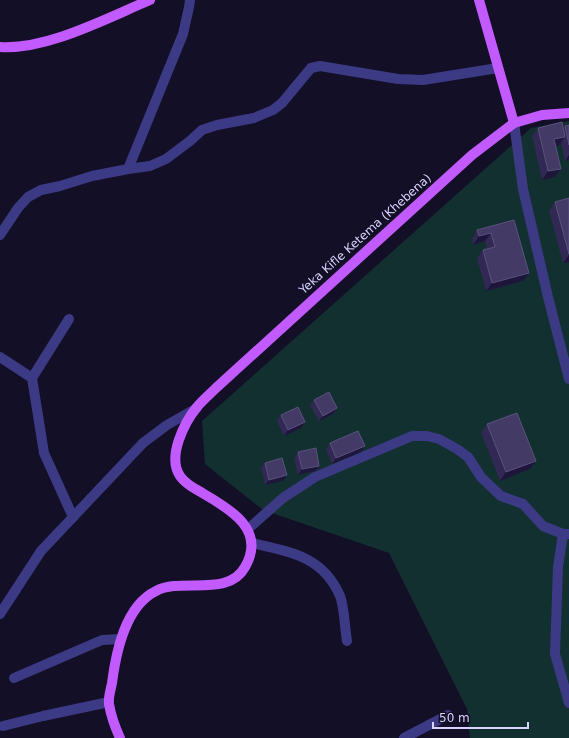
<svg xmlns="http://www.w3.org/2000/svg" width="569" height="738" viewBox="0 0 569 738" font-family="'DejaVu Sans',sans-serif">
<style>
.green{fill:#12302f}
.lines{fill:none;stroke-linecap:round;stroke-linejoin:round}
.minor{stroke:#3d3a85;stroke-width:10}
.major{stroke:#c25bff;stroke-width:10}
.wall{fill:#312854}
.shaded-wall{fill:#1d163a}
.building{fill:#433a66;stroke:#5a527e}
.labels{text-anchor:middle;dominant-baseline:central;stroke-width:3;stroke-linejoin:round;paint-order:stroke}
.street-label{font-size:12px;fill:#d9d4ff;stroke:#130f26}
</style>
<rect width="100%" height="100%" fill="#130f26"/>
<polygon class="green" points="569,121 569,738 470,738 467,709 389,553 263,510 205,464 202,421 531,128"/>
<g class="lines">
<g class="minor">
<polyline points="514,123 523,189 548,297 569,379"/>
<polyline points="128,169 150,166 166,159 190,141 202,130 217,125 254,118 273,110 282,103 311,68 320,66 398,79 423,80 498,68"/>
<polyline points="0,235 18,208 28,197 41,190 60,186 92,176 128,169 183,34 189,7 190,0"/>
<polyline points="0,357 32,378 44,453 73,517"/>
<polyline points="32,378 69,319"/>
<polyline points="248,529 283,498 315,477 412,436 427,436 439,439 457,449 468,457 481,477 501,496 523,504 543,526 563,534 569,534"/>
<polyline points="563,534 558,567 555,654 569,703"/>
<path d="M252,543C290,552 323,556 340,596C344,605 345,630 347,641"/>
<polyline points="0,614 41,551 143,443 167,425 197,408"/>
<polyline points="14,678 102,640 120,639"/>
<polyline points="3,726 43,716 109,702"/>
<polyline points="404,738 448,715"/>
</g>
<g class="major">
<polyline points="479,0 514,123"/>
<path d="M0,47C47,50 107,18 150,0"/>
<path d="M120,738C115,727 111,716 109,704C108,697 111,689 112,683C116,652 125,606 156,591C182,577 228,598 245,567C266,531 232,510 204,494C196,489 186,485 180,476C167,457 184,423 197,407C203,400 210,394 216,388L472,155L514,123L542,115L569,113"/>
</g>
</g>
<g class="wall">
<polygon points="569,125 569,160 565,161 561,143 559,145 555,146 555,177 542,180 532,136 538,128 563,128 565,126"/>
<polygon points="569,198 569,262 563,263 549,211 555,202"/>
<polygon points="514,220 523,281 486,291 477,258 483,250 487,249 485,241 473,245 472,239 477,230"/>
<polygon points="314,400 337,408 333,414 319,421 310,405"/>
<polygon points="281,415 301,428 284,436 277,421"/>
<polygon points="487,424 530,469 500,481 481,433"/>
<polygon points="330,443 365,446 361,452 332,464 326,449"/>
<polygon points="298,452 319,466 315,471 298,475 294,458"/>
<polygon points="265,463 283,481 265,485 261,468"/>
</g>
<g class="shaded-wall">
<polygon points="565,137 559,145 548,148 554,139"/>
<polygon points="569,155 569,160 565,161"/>
<polygon points="561,169 555,177 542,180 548,171"/>
<polygon points="491,233 485,241 473,245 479,236"/>
<polygon points="569,255 569,262 563,263"/>
<polygon points="529,273 523,281 486,291 492,283"/>
<polygon points="337,408 333,414 319,421 323,416"/>
<polygon points="305,422 301,428 284,436 288,430"/>
<polygon points="365,446 361,452 332,464 336,458"/>
<polygon points="536,461 530,469 500,481 506,472"/>
<polygon points="319,466 315,471 298,475 302,469"/>
<polygon points="287,475 283,481 265,485 269,480"/>
</g>
<g class="building">
<polygon points="562,122 565,137 554,139 561,169 548,171 538,128"/>
<polygon points="569,125 569,145 565,126"/>
<polygon points="569,198 569,254 555,202"/>
<polygon points="514,220 529,273 492,283 483,250 495,247 491,233 479,236 477,230"/>
<polygon points="329,392 337,408 323,416 314,400"/>
<polygon points="298,407 305,422 288,430 281,415"/>
<polygon points="517,413 536,461 506,472 487,424"/>
<polygon points="358,431 365,446 336,458 330,443"/>
<polygon points="316,448 319,466 302,469 298,452"/>
<polygon points="282,458 287,475 269,480 265,463"/>
</g>
<g class="labels">
<g class="street-label">
<text transform="translate(365 234) rotate(-42)">Yeka Kifle Ketema (Khebena)</text>
</g>
</g>
<path d="M433 722v6h95v-6" fill="none" stroke="#d9d4ff" stroke-width="2"/>
<text x="439" y="722" font-size="12" fill="#d9d4ff" stroke="#130f26" stroke-width="3" paint-order="stroke">50 m</text>
</svg>
